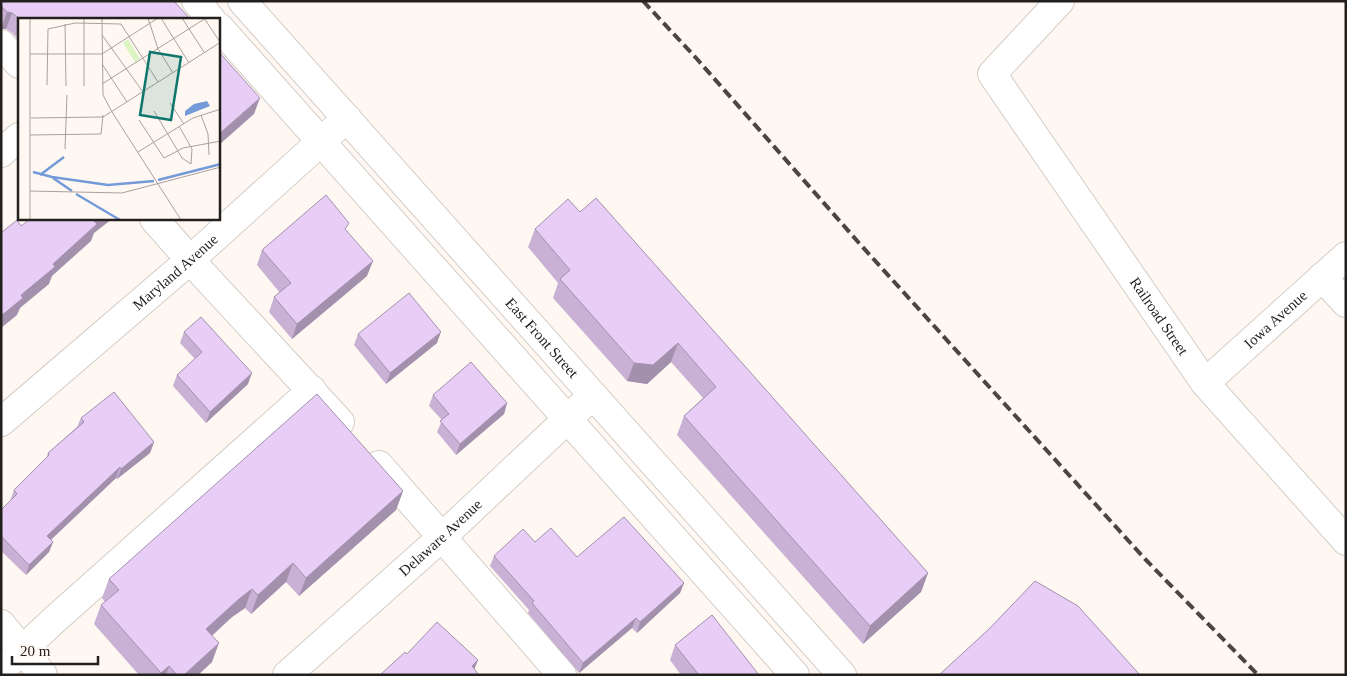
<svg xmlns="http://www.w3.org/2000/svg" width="1347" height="676" viewBox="0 0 1347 676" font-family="Georgia,serif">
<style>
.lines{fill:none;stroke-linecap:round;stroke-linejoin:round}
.minor-casing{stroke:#d3cdc7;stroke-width:30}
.major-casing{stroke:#d3cdc7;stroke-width:30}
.minor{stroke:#fff;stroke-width:28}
.major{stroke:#fff;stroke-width:28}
.rail{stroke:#4a4643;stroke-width:4;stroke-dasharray:10 5;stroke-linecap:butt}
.wall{fill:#c8b1d4}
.shaded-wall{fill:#a290ad}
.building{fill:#e8cef7;stroke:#a290ad}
.labels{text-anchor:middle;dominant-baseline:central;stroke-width:5;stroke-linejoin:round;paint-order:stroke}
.street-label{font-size:15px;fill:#221f1d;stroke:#fff8f2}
.inset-river{fill:none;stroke:#749ad9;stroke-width:2.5}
.inset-road{fill:none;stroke:#a7a19d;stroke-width:1}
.view{fill:#0f766e;fill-opacity:0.15;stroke:#0f766e;stroke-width:2.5}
.inset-edge{fill:none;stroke:#221f1d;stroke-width:2.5}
</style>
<rect width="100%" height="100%" fill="#fff8f2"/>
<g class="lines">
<g class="minor-casing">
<g id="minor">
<path id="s1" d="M1060,1L992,74L1205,383L1346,541"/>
<polyline points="1,44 19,64"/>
<polyline points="1,153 19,137"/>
<polyline points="154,219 190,260 340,422"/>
<polyline points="1322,277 1346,303"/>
<path id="s2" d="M1205,383L1346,256"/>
<path id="s3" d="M1,422L190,260L347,118"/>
<polyline points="379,465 562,675"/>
<polyline points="1,624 43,675"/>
<polyline points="1,670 52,622 312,390"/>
<path id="s4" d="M287,675L442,537L592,396"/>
</g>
</g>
<g class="major-casing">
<g id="major">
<polyline points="196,1 211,19"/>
<path id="s5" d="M242,1L842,675"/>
<polyline points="219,27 795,675"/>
</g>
</g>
<use href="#minor" class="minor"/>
<use href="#major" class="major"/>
<polyline class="rail" points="643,1 697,59 859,243 1145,559 1258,675"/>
</g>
<g class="wall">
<polygon points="1,1 190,19 19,19 19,40 12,33 6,29 1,29"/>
<polygon points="580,212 928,573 921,592 863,644 677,435 684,416 703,398 671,362 647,384 627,381 553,298 558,283 528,247 535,229"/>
<polygon points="347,230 367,276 292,339 269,312 274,297 280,293 257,265 262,250"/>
<polygon points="184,332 248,384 206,423 173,386 177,375 195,359 180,343"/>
<polygon points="358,334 437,343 386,384 354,345"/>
<polygon points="433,395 507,403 504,414 456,455 437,432 442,420 429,406"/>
<polygon points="81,418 154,442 150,453 117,479 116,478 51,540 53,542 49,552 26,575 1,551 1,510 10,501 14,490 46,459 48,453 77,427"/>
<polygon points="403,491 396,510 299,596 286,582 251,614 245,608 232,617 212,636 212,662 198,675 139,675 94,624 101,605 105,602 102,598 109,579"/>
<polygon points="535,542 577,557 684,583 680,593 637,633 632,628 579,673 528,613 529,610 490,566 494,556"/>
<polygon points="675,645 759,675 681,675 670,660"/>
</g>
<g class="shaded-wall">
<polygon points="7,12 12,13 6,29 1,29"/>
<polygon points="260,98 254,114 219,145 219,134"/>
<polygon points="97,219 112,219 94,233 91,241 52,276 49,284 20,308 17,315 1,328 1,316"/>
<polygon points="373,261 367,276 292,339 297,324"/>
<polygon points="441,332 437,343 386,384 390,373"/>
<polygon points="678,343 671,362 647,384 627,381 634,363"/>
<polygon points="252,373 248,384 206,423 210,412"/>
<polygon points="507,403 504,414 456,455 460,444"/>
<polygon points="154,442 150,453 117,479 121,469"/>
<polygon points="120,467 116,478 43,547 47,536"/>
<polygon points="403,491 396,510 299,596 306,578"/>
<polygon points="53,542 49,552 26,575 29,565"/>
<polygon points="293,563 286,582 251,614 258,595"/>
<polygon points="928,573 921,592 863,644 870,626"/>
<polygon points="684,583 680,593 637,633 640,622"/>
<polygon points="252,589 245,608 232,617 199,647 206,629 239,599"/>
<polygon points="636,618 632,628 579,673 583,663"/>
<polygon points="219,643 212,662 198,675 184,675"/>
<polygon points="478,660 473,673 472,666"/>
<polygon points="169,666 166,675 161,675 161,673"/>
</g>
<g class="building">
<polygon points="1,1 174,1 190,19 20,19 12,13 7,12 1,6"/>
<polygon points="219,52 260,98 219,134"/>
<polygon points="326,195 349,223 345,229 373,261 297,324 274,297 291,283 262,250"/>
<polygon points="596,198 928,573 870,626 684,416 716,387 678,343 653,365 634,363 560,279 570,270 535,229 568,199 580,212"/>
<polygon points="30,219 97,219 94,221 97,224 53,264 55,267 21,295 23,298 1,316 1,233 17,220 21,226"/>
<polygon points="409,293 441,332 390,373 358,334"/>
<polygon points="201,317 252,373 210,412 177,375 202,352 184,332"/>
<polygon points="471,362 507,403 460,444 440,421 449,414 433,395"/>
<polygon points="114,392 154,442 121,469 120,467 47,536 53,542 29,565 1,536 1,510 17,494 14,490 49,455 48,453 84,422 81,418"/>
<polygon points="317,394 403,491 306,578 293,563 258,595 252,589 239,599 206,629 219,643 184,675 177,675 169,666 161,673 101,605 119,590 109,579"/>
<polygon points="624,517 684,583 640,622 636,618 583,663 532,603 534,601 494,556 523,529 535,542 551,528 577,557"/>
<polygon points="1035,581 1078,606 1140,675 939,675 989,629"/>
<polygon points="712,615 759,675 699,675 675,645"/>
<polygon points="437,622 478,660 472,666 479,675 380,675 405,652 407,654"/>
</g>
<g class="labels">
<g class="street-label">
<text stroke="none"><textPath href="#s3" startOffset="230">Maryland Avenue</textPath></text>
<text stroke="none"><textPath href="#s1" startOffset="394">Railroad Street</textPath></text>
<text stroke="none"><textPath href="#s2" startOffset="95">Iowa Avenue</textPath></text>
<text stroke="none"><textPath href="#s5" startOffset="451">East Front Street</textPath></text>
<text stroke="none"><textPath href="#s4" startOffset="206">Delaware Avenue</textPath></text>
</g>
</g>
<g transform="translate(18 18)">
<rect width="202" height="202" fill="#fff8f2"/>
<path d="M110,21L122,41L117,44L105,25Z" fill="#dcf4c2"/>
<path d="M189,83L192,88L167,98V93L176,86Z" fill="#749ad9"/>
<path class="inset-river" d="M15,154L34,159M22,157L46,139M34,159L90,167L136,163M35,160L54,173M140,162L203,146M58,176L102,202"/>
<path class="inset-road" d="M12,0V202M84,0L85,77L94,94M130,0L140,31L155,55M143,0L171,45M164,0L186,34M186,0L202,24M47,6L48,68M84,17L125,74M12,36H84L140,0M84,46L109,84M84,66L188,0M29,67L30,11L57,5L103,6L140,64M66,68V0M152,85L166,106M136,93L164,140L173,146L174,131L161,108M94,94L163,202M183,97L190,116L191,137M13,100L85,99L203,24M121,102L146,140L165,130L203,123M12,117L83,116L85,97M47,131L49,77M120,134L175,100L203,91M12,173L104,175L203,149"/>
<path class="view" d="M132,34L163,39L153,102L122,97Z"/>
<rect width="202" height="202" class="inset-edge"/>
</g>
<rect width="1347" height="676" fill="none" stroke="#221f1d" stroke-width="5"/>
<path d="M12 656v8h86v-8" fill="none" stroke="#221f1d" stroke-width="2.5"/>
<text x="20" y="656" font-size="15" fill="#221f1d" stroke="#fff8f2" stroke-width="4" paint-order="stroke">20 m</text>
</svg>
